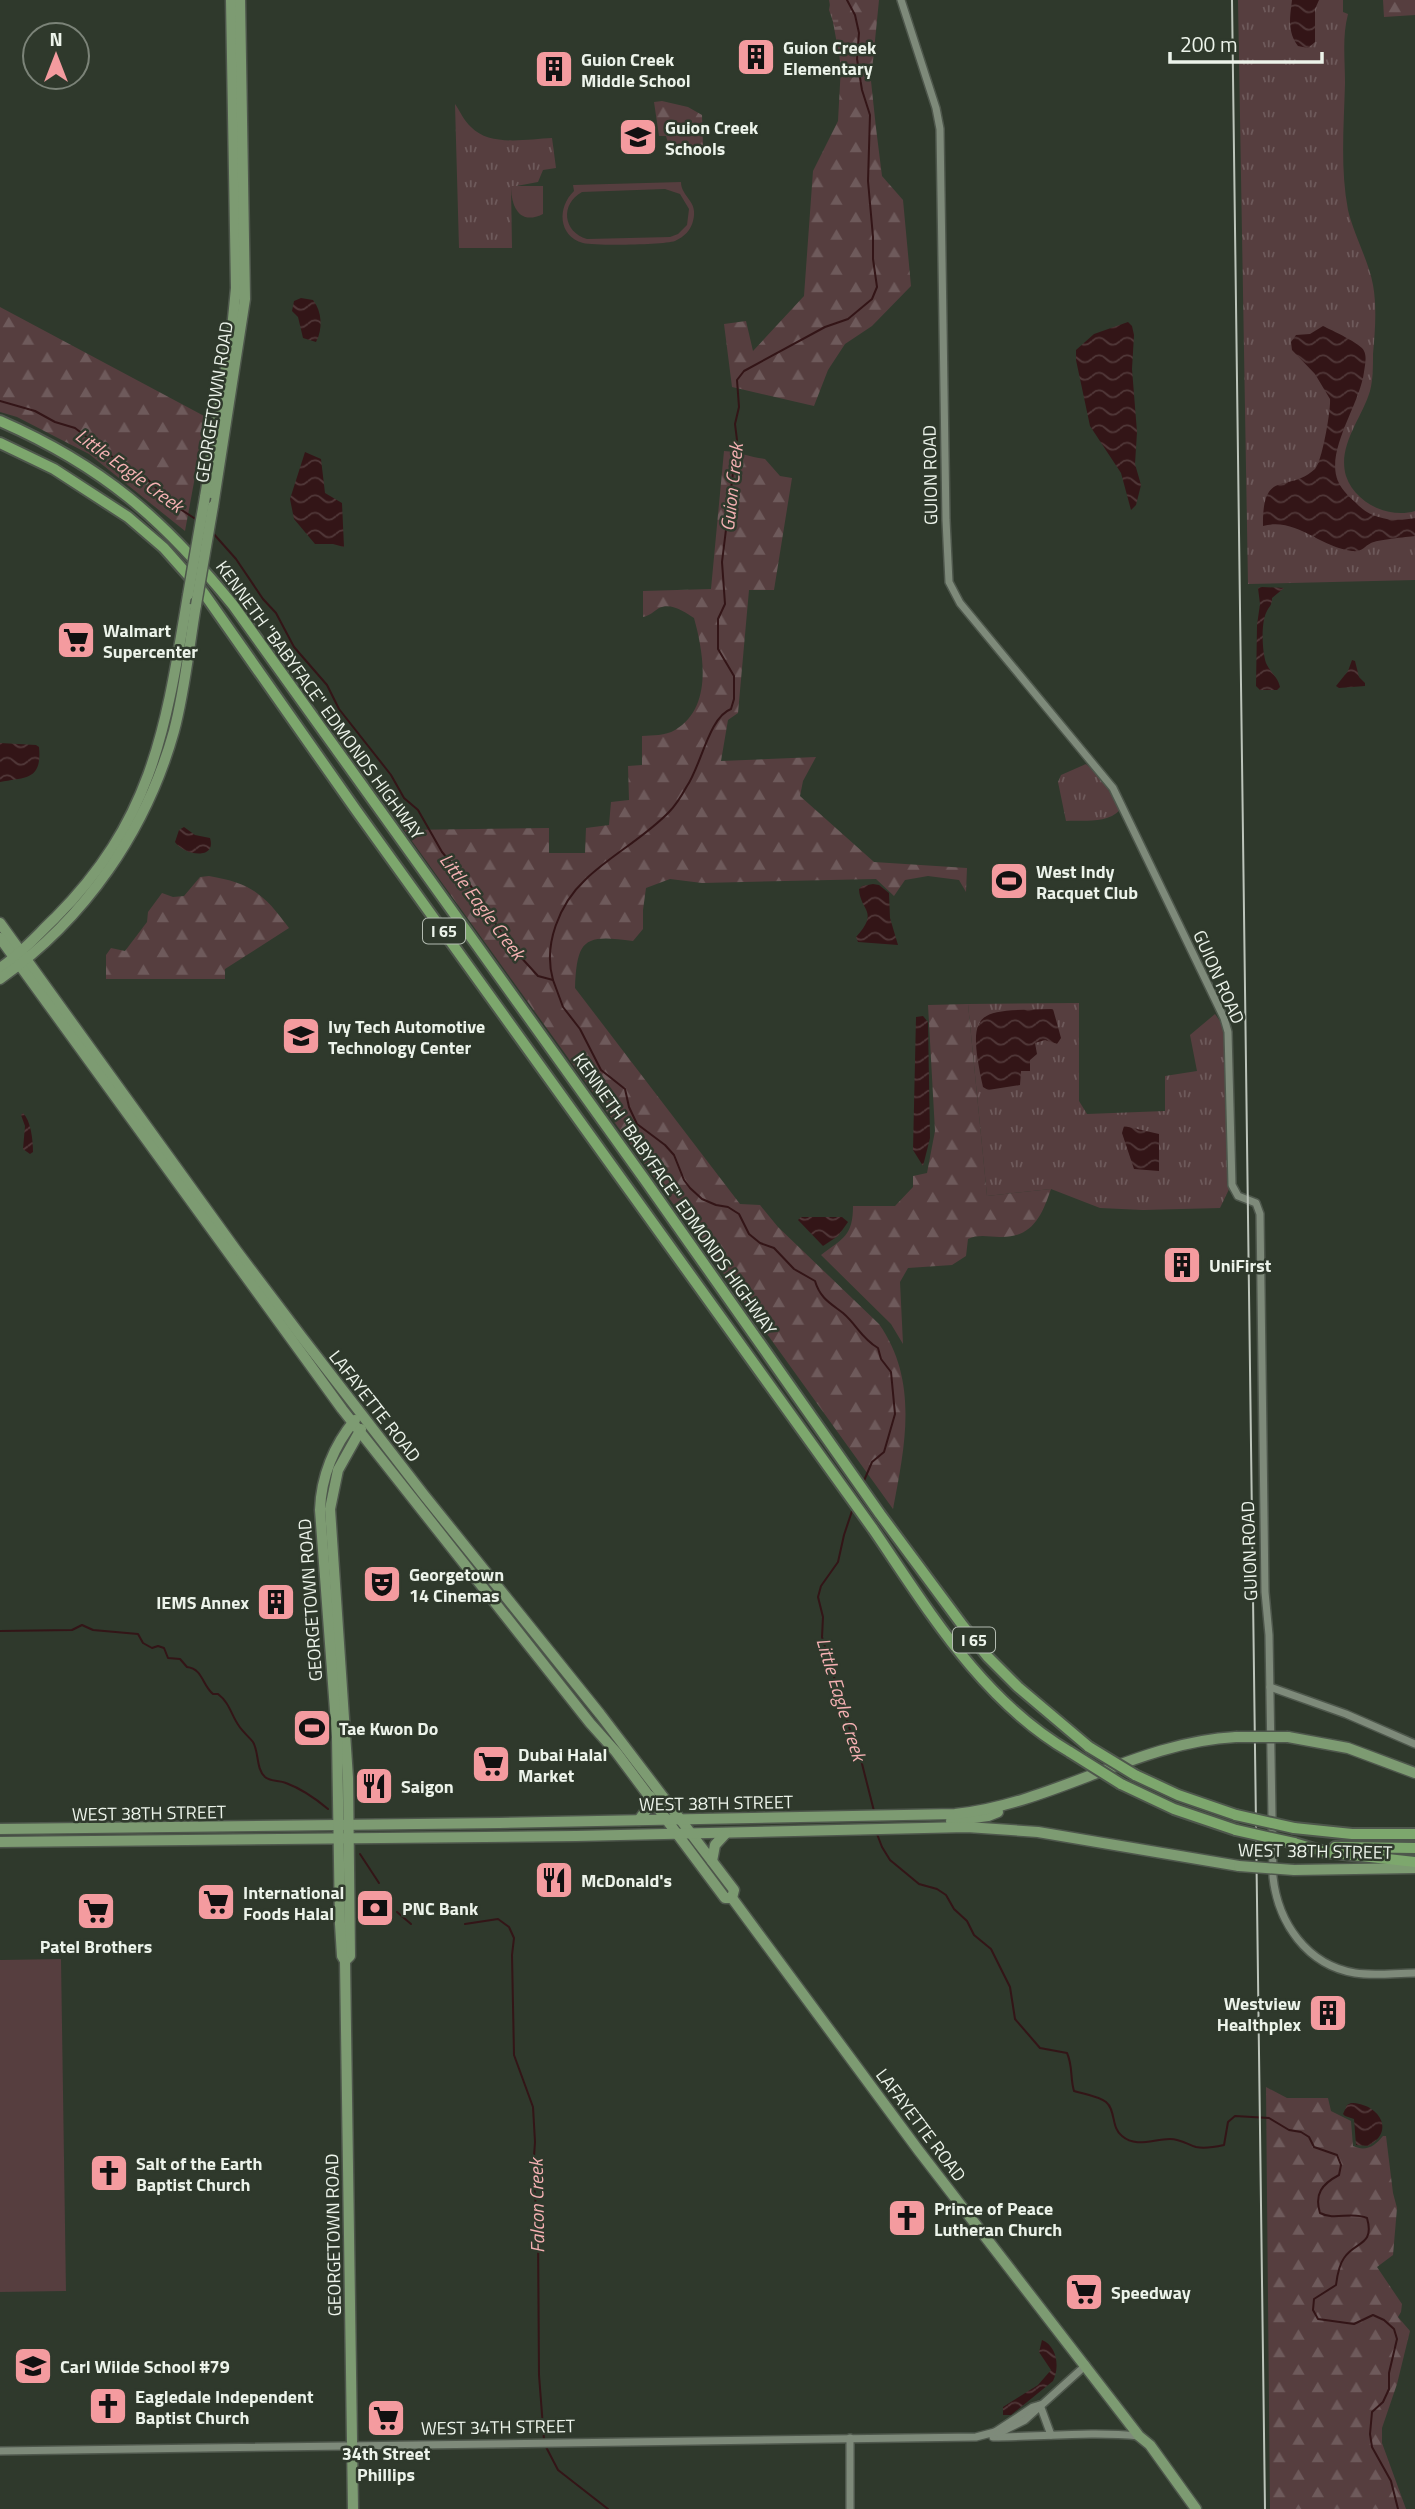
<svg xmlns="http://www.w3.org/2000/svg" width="1415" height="2509" viewBox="0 0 1415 2509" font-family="'Titillium Web',sans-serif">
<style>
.grass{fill:url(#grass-tufts)}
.forest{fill:url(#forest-firs)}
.wetland{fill:url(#wetland-marsh)}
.park{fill:#563e3f;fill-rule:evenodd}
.water{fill:url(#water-waves)}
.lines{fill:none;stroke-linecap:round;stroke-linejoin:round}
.stream{stroke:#331517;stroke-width:2}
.minor-casing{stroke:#4e574c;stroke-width:10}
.major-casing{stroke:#4e574c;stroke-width:13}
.highway-casing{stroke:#4e574c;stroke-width:14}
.minor{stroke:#7e8a7a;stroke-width:7}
.major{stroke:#7d9b72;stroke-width:10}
.highway{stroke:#7da76d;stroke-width:10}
.rail{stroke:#bcc4ba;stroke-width:2}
.major-bridge-casing{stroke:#4e574c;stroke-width:13;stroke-linecap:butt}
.highway-bridge-casing{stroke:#4e574c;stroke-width:14;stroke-linecap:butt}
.major-bridge{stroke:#7d9b72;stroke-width:10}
.highway-bridge{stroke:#7da76d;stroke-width:10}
.labels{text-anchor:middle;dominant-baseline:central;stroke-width:5;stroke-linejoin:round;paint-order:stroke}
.shield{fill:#2f392c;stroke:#b3bbb1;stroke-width:2}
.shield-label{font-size:16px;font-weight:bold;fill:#ecf3ea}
.poi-label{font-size:18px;font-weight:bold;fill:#ecf3ea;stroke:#2f392c;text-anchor:start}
.street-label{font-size:18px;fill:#ecf3ea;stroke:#2f392c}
.water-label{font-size:19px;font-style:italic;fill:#f5b1b3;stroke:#2f392c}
</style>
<defs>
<pattern id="grass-tufts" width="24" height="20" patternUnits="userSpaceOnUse" patternTransform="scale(1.75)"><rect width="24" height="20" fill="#563e3f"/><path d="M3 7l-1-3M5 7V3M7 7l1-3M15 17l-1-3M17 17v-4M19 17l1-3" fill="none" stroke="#6e5a5b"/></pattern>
<pattern id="forest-firs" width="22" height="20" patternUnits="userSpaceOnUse" patternTransform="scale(1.75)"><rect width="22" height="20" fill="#563e3f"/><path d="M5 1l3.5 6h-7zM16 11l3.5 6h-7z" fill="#6e5a5b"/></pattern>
<pattern id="wetland-marsh" width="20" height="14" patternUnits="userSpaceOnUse" patternTransform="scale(1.75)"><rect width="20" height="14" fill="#563e3f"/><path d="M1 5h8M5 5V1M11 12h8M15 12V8" fill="none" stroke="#6e5a5b"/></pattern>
<pattern id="water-waves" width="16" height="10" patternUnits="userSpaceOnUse" patternTransform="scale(1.75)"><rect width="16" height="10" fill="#331517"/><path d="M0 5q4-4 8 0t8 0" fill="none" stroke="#513839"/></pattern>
</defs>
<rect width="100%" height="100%" fill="#2f392c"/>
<g class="grass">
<path d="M1238,0H1343V12L1348,14C1342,37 1345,59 1345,83C1344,124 1340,168 1348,210C1354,235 1369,262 1373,285C1377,307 1375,332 1373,354C1373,366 1373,380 1370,391C1362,418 1337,446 1346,476C1355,503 1389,519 1415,511V580L1248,584Z"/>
<path d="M455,104C460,111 464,121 471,127C490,147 527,139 552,138L556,168L543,170L538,182L511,187L512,248H459Z"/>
<path d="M1086,764L1101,777L1120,810C1107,824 1083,820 1066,821L1058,782L1061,775Z"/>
<polygon points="1079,1003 1079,1101 1087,1114 1165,1111 1165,1076 1197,1071 1190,1035 1215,1014 1228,1032 1232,1183 1220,1208 1143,1210 1100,1208 1051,1189 987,1196 968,1004"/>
</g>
<g class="forest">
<polygon points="829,0 879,0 871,81 876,128 882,176 903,200 911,286 872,326 845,344 828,370 814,406 732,387 724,324 746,321 753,351 804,296 813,171 838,121 841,66"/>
<polygon points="1383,0 1415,0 1415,15 1384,17"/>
<polygon points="662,101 688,107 702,115 703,146 669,147 666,136 659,136 654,102"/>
<polygon points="0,307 206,417 185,531 89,454 17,417 0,412"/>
<path d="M724,451C739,452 750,457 765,459L780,476L792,478L774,590H749L738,713L728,720L721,761L816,757L803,781L800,796L874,862L967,868L966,892L959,880L928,876L905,880L894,896L876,879L702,883L670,879L646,888L643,910V929L633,941C584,934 577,939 575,988L740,1204L760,1205L778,1227L879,1324C919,1381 905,1446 893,1509L404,830L549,828V853H585L586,828L609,825L611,802L629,800L628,766L642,765V736C653,735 665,736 675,730C713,708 704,654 694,618C685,612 671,602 659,608C653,612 651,615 643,617V591L711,589Z"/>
<path d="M209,876C251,883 264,894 289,928L225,969V979H106V955L111,948L125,951L147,922L148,912L162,893L173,897L184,896L200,877Z"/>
<path d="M968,1004L987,1196L1051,1189C1042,1215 1033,1238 1000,1237C989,1237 979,1234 968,1239L966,1256L952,1265L908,1268L900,1282L903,1344L891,1324L821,1255C843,1238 853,1236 853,1206H895L913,1187V1176L927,1173L935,1131L928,1005Z"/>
<path d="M1266,2087L1287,2098H1328L1331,2111L1351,2121L1353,2146C1366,2152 1375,2146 1383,2136H1386L1393,2193L1397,2208L1393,2255L1377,2267L1402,2304L1401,2312L1398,2317L1410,2331L1397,2384L1382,2428V2443L1406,2509H1270Z"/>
</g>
<path class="wetland" d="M830,4H834C840,11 844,17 840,26L835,27L829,10Z"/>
<g class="park">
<path d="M681,182C681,197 699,201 693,221C691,230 684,237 675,241C664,245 595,246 583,243C558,236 557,207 574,191L573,185ZM665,189L680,194L689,209L687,225L678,234L670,237L587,239C563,232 560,204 582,192Z"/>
<path d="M511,186H543V214C519,226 511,206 511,186Z"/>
<polygon points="61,1959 66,2291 0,2292 0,1960"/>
</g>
<g class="water">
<path d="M1292,0H1319L1315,9V42L1308,48L1298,46C1287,31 1290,17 1292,0Z"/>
<path d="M301,298L313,300C322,311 323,329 316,342L303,338L298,317L292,311L294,301Z"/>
<polygon points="1128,322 1132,326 1134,335 1132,369 1137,432 1135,464 1141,485 1136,505 1131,510 1121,473 1090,426 1076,360 1076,350 1094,334"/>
<path d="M1323,326C1331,330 1362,344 1364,351C1367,357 1365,365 1364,372C1360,404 1325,451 1338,481C1342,491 1352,499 1359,506C1374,520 1396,522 1415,518V536C1407,537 1376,540 1371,543C1363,547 1363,552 1352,551C1319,547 1296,517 1263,526C1262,467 1288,494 1315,469C1322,462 1331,410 1330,399L1315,374L1292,350L1291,342L1296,335L1310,334Z"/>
<polygon points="305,452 321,459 325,493 342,503 344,547 333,544 315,544 294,519 290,499"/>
<path d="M1262,587L1284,588L1272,598C1272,606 1269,606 1266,613C1261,624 1262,651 1266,663C1270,672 1278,677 1280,687L1277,690H1260L1256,686L1257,625L1260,604L1258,588Z"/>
<polygon points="1352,660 1355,661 1359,677 1365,683 1365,686 1339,688 1336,686 1348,671"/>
<path d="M0,743L36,745L39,747C42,780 27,777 0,782Z"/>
<path d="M184,827L195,835L210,838C217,861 183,855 175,842L179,830Z"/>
<path d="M873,884L879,885L889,893L890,918L898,945L858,942L856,937C880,911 860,911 859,889L862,886Z"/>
<path d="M1053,1009L1061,1038L1057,1044L1045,1040L1035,1043L1037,1054L1030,1060V1071H1021L1020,1085L988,1090L983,1087C965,1005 979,1011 1053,1009Z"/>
<polygon points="923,1016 928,1022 930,1138 923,1166 913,1150 916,1017"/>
<path d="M23,1113C31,1121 33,1140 33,1152L30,1154L23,1149L25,1126L21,1115Z"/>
<polygon points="1124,1126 1159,1134 1159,1171 1134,1169 1122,1133"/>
<polygon points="801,1217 842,1217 848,1222 838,1236 823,1246 798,1220"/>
<path d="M1351,2103C1378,2103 1397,2131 1368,2146L1356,2145L1354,2119L1345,2116L1343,2114L1347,2105Z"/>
<path d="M1042,2340C1057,2346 1060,2367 1053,2381L1011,2415H1003V2407L1038,2385L1051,2370L1039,2352Z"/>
</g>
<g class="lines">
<g class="stream">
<polyline points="0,401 35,411 55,422 75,428 119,462 144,476 174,505 197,520"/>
<path d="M212,532L236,559L263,599L276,613L294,647L327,685L339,709L391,775L404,798L418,810L442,852L474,890L508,943L538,976L553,980L563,1007L580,1029L601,1070L625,1089L629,1107L637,1124L665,1145L674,1155L684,1180L690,1188L702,1199L716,1205L728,1207L739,1214L749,1234L760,1243L774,1248L794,1269L815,1281C820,1298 830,1303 843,1313C857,1325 861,1338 878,1348L881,1359L891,1372L895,1414L884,1452L872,1462L863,1483"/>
<path d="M553,980C543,945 559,904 586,879C611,855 644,838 669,812C676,805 682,795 687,786C701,766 709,717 731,709L734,699V676L718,649V619L725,604L722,562L737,440L735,424L739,407L737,380L744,371L825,327L848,319L872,299L877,287L873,259V237L868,181L870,115L862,90L857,59L859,33L855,15L847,0"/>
<polyline points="853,1508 844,1535 838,1562 821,1586 818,1597 823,1617 822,1637 853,1740 859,1752 874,1811"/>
<path d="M0,1631L72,1630L82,1625L93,1630L138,1634L143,1643L152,1648L158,1646L164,1648L168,1658L180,1659L187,1667C203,1669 202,1685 213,1694H218C230,1703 231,1715 239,1726C243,1732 249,1737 253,1742C259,1752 256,1769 265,1777C271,1782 279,1780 286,1783C302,1789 315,1798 328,1809"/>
<path d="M877,1834L882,1847L890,1860L919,1884L937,1889L946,1895L954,1909L967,1921L974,1935L991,1949L1010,1987L1015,2019L1040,2048L1067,2053C1073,2066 1070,2078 1074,2091C1084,2094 1098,2096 1106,2102C1116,2110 1111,2128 1122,2136C1136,2148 1153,2139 1170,2139C1180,2139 1187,2144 1196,2147C1205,2149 1215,2147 1224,2145L1228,2122L1235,2116L1269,2118L1289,2130L1301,2132L1309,2137L1314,2147L1337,2155L1341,2165L1339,2175C1322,2184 1314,2194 1320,2213C1335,2221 1351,2211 1367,2218C1375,2246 1355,2241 1344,2258C1339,2265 1337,2277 1336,2285L1314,2299L1313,2310L1318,2319L1354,2324L1373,2315L1384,2320L1394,2329L1397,2339L1389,2373V2389L1383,2402L1372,2412L1370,2434L1372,2447L1391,2481L1398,2509"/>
<polyline points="360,1854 379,1883"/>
<polyline points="397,1912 411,1924"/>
<polyline points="465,1924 498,1919 509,1927 514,1938 512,1955 514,2055 533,2107 535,2142 533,2171 538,2233 539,2375 544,2440"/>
<polyline points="545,2445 558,2470 608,2509"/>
</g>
<g class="minor-casing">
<g id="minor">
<path d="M901,0L936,108L940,129L946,520L949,582L960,603L1113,788L1224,1018L1228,1032L1232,1185L1238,1196L1256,1203L1260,1214L1265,1592L1269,1635L1273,1877C1278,1923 1307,1965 1355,1973C1374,1976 1395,1973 1415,1973"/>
<polyline points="1270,1687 1346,1714 1415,1744"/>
<polyline points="1040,2405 1051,2435"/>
<polyline points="995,2432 1033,2407 1040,2405"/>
<path d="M993,2437C1041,2437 1090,2431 1139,2436"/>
<polyline points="850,2438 850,2509"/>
<polyline points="0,2451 976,2437 995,2432 999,2433 1025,2420 1086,2365"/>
</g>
</g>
<g class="major-casing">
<g id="major">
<polyline points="205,497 232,329 236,288 231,0"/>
<polyline points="213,506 245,299 240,0"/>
<polyline points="0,923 236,1250 301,1336 424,1495 600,1714 734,1890 732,1898"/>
<polyline points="0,938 342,1409 590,1723 616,1752 725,1898 732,1898 919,2151 1139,2436 1150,2445 1196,2509"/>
<path d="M0,968C21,954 37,935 55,918C154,819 166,726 188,595"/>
<path d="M0,979C85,919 146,831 174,731C185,690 189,646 196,605"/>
<polyline points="1288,1737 1348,1748 1415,1773"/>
<polyline points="639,1820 647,1809 650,1796"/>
<polyline points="951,1821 988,1816 998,1812"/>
<path d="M0,1829L499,1823L955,1814C1053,1804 1137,1742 1236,1737"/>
<polyline points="0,1842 576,1836 967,1827 1038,1832 1239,1866"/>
<polyline points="712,1861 715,1845 726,1833"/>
<polyline points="1294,1870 1415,1868"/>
<polyline points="345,1961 350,1956 348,1778 330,1509 338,1470 361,1429"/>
<path d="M353,2509L345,1961L342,1956L340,1924L337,1737L320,1510C321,1477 334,1445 355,1420"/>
</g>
</g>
<g class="highway-casing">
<g id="highway">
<path d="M0,421C103,466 163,519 233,605L645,1180L880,1514L963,1626L988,1657L1018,1687L1089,1747"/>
<path d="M0,443L54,469L128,517L164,548L203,592L356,810L873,1529C929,1611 982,1701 1070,1752"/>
<polyline points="1135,1775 1178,1795 1236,1815"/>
<polyline points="1121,1784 1174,1809 1236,1830"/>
<polyline points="1294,1828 1352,1834 1415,1834"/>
<polyline points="1294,1843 1325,1852 1415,1862"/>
<polyline points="1335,1847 1415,1848"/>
</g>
</g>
<use href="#minor" class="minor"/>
<use href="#major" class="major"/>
<use href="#highway" class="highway"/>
<polyline class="rail" points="1232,0 1265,2509"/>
<g class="major-bridge-casing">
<g id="major-bridge">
<polyline points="188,595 205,497"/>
<polyline points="196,605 213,506"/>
<polyline points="1236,1737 1288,1737"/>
<polyline points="1239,1866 1294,1870"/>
</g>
</g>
<g class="highway-bridge-casing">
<g id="highway-bridge">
<polyline points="1089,1747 1135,1775"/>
<polyline points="1070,1752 1121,1784"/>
<polyline points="1236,1815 1294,1828"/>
<polyline points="1236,1830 1294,1843"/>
</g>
</g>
<use href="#major-bridge" class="major-bridge"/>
<use href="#highway-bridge" class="highway-bridge"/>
</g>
<defs>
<g id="building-square" transform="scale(2.0125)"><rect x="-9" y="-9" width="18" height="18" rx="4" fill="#f49b9f" stroke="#2f392c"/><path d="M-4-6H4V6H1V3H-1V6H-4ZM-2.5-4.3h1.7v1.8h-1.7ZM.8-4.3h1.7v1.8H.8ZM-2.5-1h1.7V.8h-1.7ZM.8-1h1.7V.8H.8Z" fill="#111"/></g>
<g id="school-square" transform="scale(2.0125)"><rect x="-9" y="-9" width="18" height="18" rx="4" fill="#f49b9f" stroke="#2f392c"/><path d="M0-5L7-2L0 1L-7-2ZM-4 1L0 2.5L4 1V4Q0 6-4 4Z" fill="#111"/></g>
<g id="supermarket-square" transform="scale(2.0125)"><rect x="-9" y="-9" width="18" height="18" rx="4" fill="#f49b9f" stroke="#2f392c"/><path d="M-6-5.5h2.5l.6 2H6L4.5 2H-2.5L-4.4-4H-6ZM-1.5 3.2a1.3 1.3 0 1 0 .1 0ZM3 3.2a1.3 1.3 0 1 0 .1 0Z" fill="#111"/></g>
<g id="stadium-square" transform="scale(2.0125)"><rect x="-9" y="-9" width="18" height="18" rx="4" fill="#f49b9f" stroke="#2f392c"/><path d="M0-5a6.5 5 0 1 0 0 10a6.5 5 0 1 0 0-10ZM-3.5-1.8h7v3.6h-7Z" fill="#111"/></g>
<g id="university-square" transform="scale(2.0125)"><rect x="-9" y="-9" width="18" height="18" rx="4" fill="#f49b9f" stroke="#2f392c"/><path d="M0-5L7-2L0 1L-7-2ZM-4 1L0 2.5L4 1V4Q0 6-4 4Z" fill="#111"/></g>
<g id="theatre-square" transform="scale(2.0125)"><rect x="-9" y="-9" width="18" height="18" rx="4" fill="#f49b9f" stroke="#2f392c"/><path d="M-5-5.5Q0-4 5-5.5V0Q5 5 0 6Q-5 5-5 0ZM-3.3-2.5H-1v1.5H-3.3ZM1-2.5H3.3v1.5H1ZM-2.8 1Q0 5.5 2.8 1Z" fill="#111"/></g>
<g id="restaurant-square" transform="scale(2.0125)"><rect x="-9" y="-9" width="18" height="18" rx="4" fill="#f49b9f" stroke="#2f392c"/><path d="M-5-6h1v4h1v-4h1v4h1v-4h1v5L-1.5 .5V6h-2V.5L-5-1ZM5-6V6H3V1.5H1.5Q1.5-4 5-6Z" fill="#111"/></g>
<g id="bank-square" transform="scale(2.0125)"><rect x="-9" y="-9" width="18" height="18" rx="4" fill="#f49b9f" stroke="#2f392c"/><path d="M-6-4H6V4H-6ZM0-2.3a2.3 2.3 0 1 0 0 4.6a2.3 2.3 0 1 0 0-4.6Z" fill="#111"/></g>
<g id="church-square" transform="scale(2.0125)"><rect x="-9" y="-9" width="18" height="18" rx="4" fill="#f49b9f" stroke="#2f392c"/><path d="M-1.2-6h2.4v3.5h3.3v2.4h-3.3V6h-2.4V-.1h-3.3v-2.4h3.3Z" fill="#111"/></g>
</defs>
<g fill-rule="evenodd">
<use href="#building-square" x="756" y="57"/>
<use href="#building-square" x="554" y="69"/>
<use href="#school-square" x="638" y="137"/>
<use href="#supermarket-square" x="76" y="640"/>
<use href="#stadium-square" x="1009" y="881"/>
<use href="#university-square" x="301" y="1036"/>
<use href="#building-square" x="1182" y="1265"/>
<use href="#theatre-square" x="382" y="1584"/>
<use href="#building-square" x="276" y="1602"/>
<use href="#stadium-square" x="312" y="1728"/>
<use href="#supermarket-square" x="491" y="1764"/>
<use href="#restaurant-square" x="374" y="1786"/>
<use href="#restaurant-square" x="554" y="1880"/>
<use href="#supermarket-square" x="216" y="1902"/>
<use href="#bank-square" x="375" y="1908"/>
<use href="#supermarket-square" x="96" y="1911"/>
<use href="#building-square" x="1328" y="2013"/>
<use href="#church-square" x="109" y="2173"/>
<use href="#church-square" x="907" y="2218"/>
<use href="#supermarket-square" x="1084" y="2292"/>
<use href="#school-square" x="33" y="2366"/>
<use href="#church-square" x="108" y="2406"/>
<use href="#supermarket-square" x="386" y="2418"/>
</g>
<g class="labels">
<g class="shield">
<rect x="423" y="918.5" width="42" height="25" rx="5"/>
<rect x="953" y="1627.5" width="42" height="25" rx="5"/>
</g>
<g class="shield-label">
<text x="444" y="931">I 65</text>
<text x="974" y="1640">I 65</text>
</g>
<g class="poi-label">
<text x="783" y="47">Guion Creek<tspan x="783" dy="21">Elementary</tspan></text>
<text x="581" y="59">Guion Creek<tspan x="581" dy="21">Middle School</tspan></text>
<text x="665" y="127">Guion Creek<tspan x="665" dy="21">Schools</tspan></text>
<text x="103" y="630">Walmart<tspan x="103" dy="21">Supercenter</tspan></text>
<text x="1036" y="871">West Indy<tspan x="1036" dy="21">Racquet Club</tspan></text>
<text x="328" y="1026">Ivy Tech Automotive<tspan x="328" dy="21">Technology Center</tspan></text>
<text x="1209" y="1265">UniFirst</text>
<text x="409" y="1574">Georgetown<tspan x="409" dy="21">14 Cinemas</tspan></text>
<text x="249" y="1602" text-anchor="end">IEMS Annex</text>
<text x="339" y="1728">Tae Kwon Do</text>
<text x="518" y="1754">Dubai Halal<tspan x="518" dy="21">Market</tspan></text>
<text x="401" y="1786">Saigon</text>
<text x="581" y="1880">McDonald's</text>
<text x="243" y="1892">International<tspan x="243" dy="21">Foods Halal</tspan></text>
<text x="402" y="1908">PNC Bank</text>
<text x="96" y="1946" text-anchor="middle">Patel Brothers</text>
<text x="1301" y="2003" text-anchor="end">Westview<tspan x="1301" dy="21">Healthplex</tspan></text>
<text x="136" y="2163">Salt of the Earth<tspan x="136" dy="21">Baptist Church</tspan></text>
<text x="934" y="2208">Prince of Peace<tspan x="934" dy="21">Lutheran Church</tspan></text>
<text x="1111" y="2292">Speedway</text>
<text x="60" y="2366">Carl Wilde School #79</text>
<text x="135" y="2396">Eagledale Independent<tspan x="135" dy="21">Baptist Church</tspan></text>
<text x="386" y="2453" text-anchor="middle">34th Street<tspan x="386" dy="21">Phillips</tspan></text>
</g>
<g class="street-label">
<text transform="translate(214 402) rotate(-81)">GEORGETOWN ROAD</text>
<text transform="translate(930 475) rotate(-91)">GUION ROAD</text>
<text transform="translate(320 700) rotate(54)">KENNETH "BABYFACE" EDMONDS HIGHWAY</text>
<text transform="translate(1219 977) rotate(66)">GUION ROAD</text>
<text transform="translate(675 1194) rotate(55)">KENNETH "BABYFACE" EDMONDS HIGHWAY</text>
<text transform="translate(375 1406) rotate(52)">LAFAYETTE ROAD</text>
<text transform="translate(1249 1551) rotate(-92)">GUION ROAD</text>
<text transform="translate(310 1600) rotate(-94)">GEORGETOWN ROAD</text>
<text transform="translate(716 1803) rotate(-1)">WEST 38TH STREET</text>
<text transform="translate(149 1813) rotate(-1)">WEST 38TH STREET</text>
<text transform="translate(1315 1851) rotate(1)">WEST 38TH STREET</text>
<text transform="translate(921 2125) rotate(53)">LAFAYETTE ROAD</text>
<text transform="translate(333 2235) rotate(-91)">GEORGETOWN ROAD</text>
<text transform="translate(498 2427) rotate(-1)">WEST 34TH STREET</text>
</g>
<g class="water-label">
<text transform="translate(130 470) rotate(36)">Little Eagle Creek</text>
<text transform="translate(731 487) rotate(-84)">Guion Creek</text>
<text transform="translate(483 906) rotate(53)">Little Eagle Creek</text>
<text transform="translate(842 1699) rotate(73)">Little Eagle Creek</text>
<text transform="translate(536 2206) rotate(-91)">Falcon Creek</text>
</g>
</g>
<g transform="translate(56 56)"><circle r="33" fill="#2f392c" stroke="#7b8378" stroke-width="2"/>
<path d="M0-5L12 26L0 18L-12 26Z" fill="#f49b9f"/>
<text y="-10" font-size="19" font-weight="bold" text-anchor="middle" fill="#ecf3ea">N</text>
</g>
<path d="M1170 52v10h152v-10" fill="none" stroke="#ecf3ea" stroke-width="3.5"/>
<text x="1180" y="52" font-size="21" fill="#ecf3ea" stroke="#2f392c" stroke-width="5" paint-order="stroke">200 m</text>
</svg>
